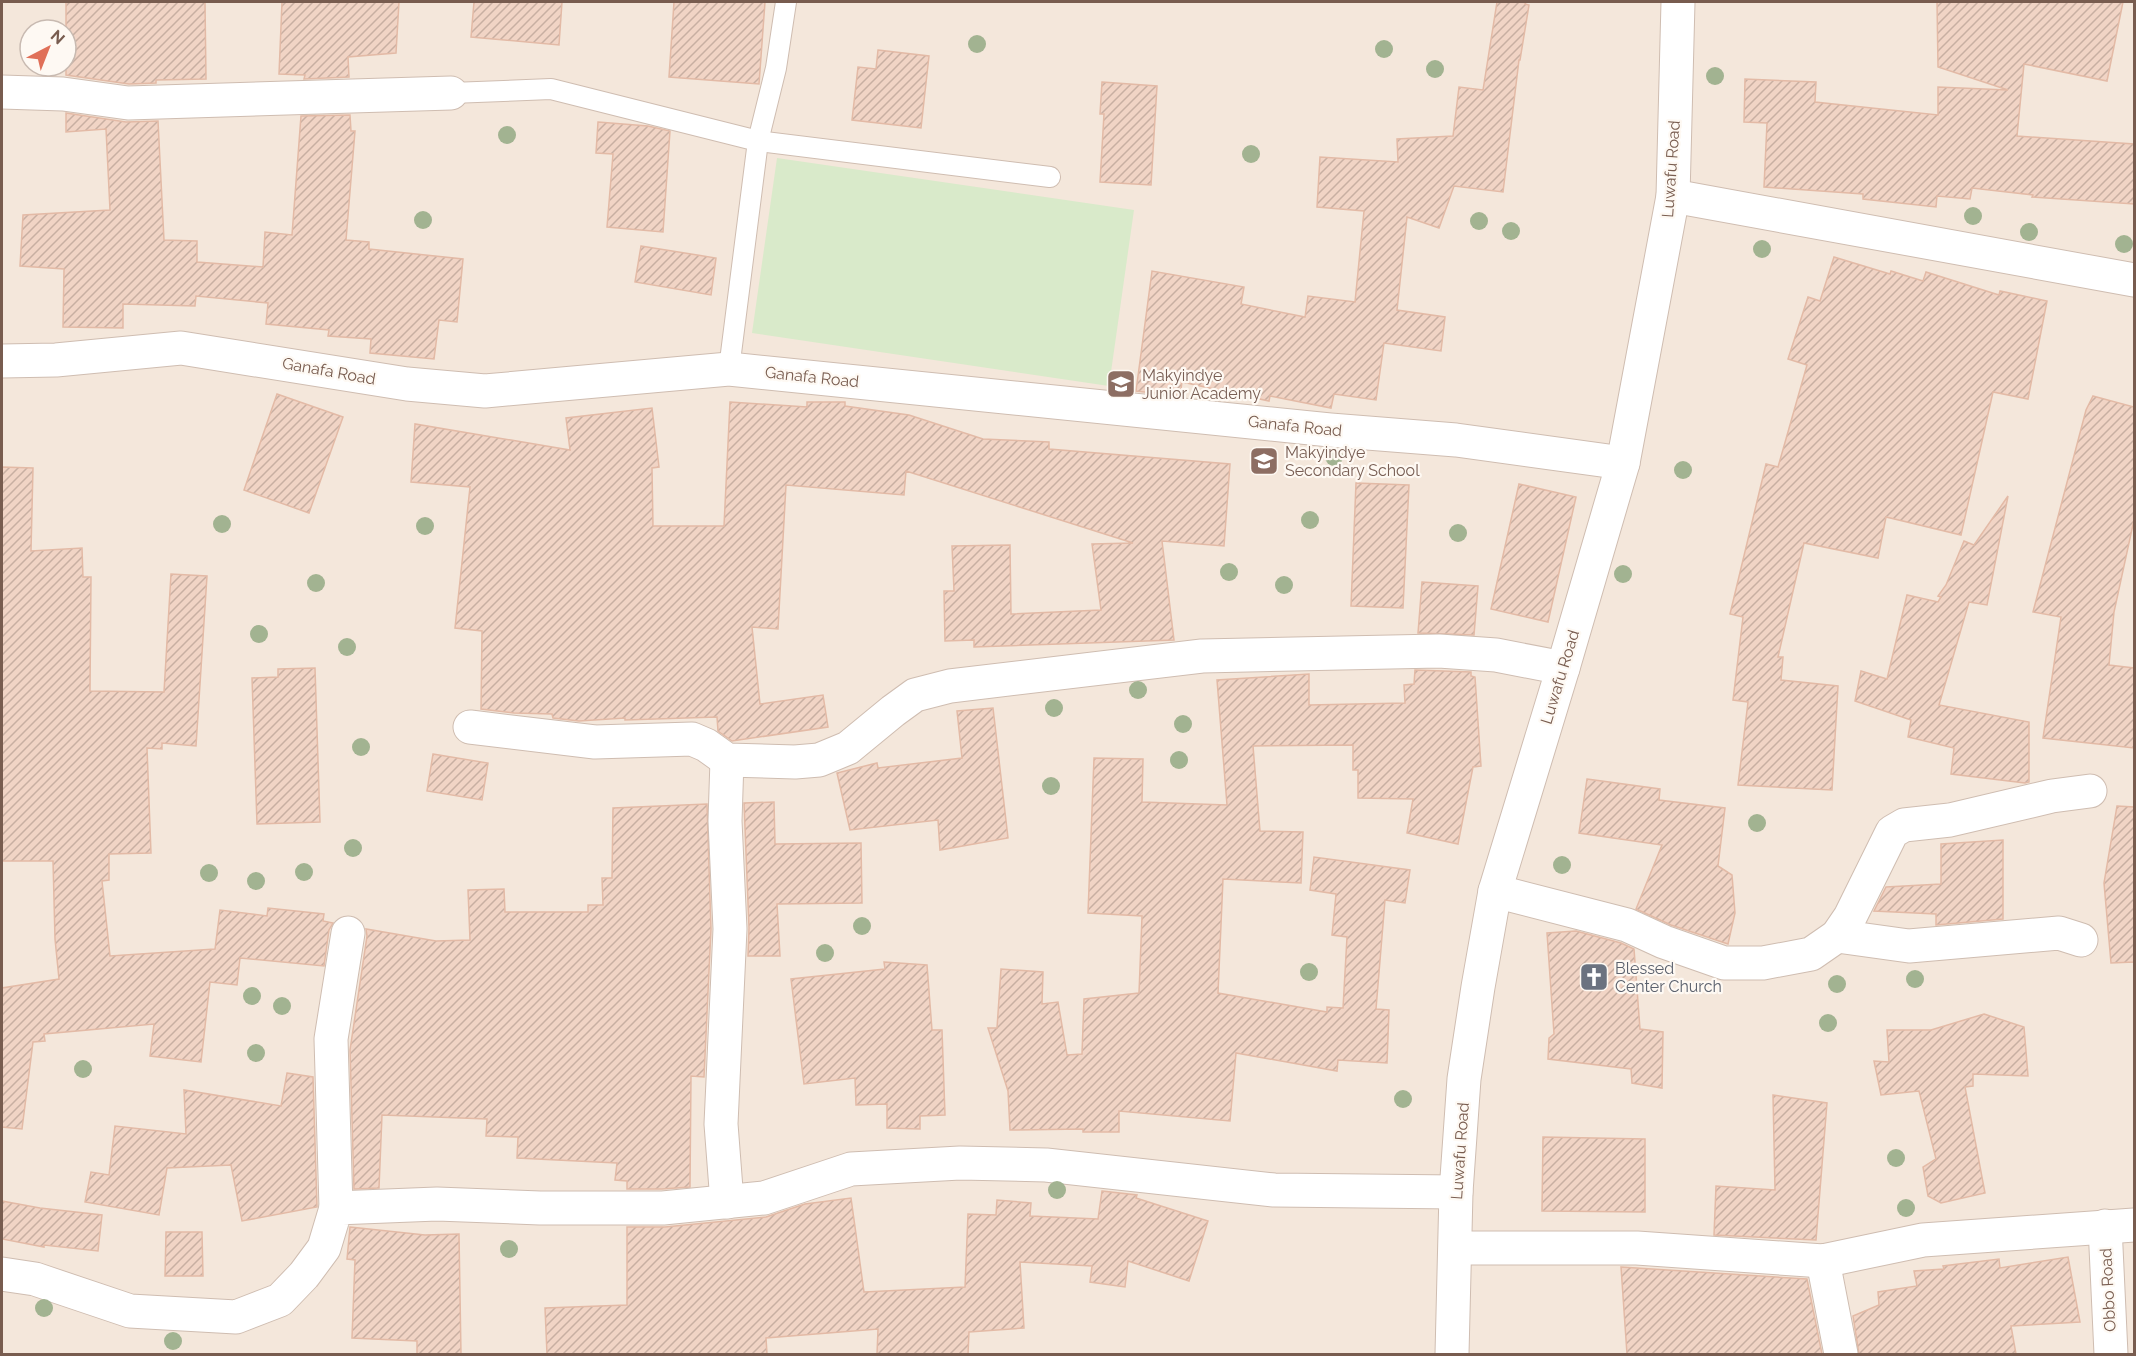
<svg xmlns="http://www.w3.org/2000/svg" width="2136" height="1356" viewBox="0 0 2136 1356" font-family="Raleway,sans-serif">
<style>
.residential{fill:#f4e7db;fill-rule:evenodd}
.green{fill:#d9eaca}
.building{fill:url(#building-hatch);stroke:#e3baa6;stroke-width:1.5}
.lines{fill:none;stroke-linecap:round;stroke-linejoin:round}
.service-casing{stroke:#cfbdb1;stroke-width:22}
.minor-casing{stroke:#cfbdb1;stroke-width:35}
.tertiary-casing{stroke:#cfbdb1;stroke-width:35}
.service{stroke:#fff;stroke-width:20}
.minor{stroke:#fff;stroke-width:33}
.tertiary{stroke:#fff;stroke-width:33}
.tree{fill:#a2b391}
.labels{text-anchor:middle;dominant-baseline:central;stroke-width:4.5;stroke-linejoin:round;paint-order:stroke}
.street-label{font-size:16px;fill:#785c4f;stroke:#fef9f3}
.education-label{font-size:16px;fill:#785e54;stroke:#fef9f3;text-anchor:start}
.worship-label{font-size:16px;fill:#5b616d;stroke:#fef9f3;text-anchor:start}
</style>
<defs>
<pattern id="building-hatch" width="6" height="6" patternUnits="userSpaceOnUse" patternTransform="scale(1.5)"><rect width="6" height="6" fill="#f1d4c5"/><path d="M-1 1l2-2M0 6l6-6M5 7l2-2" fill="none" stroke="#c8afa2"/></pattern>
</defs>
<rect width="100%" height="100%" fill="#fcf5ec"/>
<path class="residential" d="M2,2H2134V1354H2ZM30,30H66V66H30Z"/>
<polygon class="green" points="777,158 1134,210 1109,386 752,333"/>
<g class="building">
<polygon points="66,2 205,2 206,79 156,80 156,83 129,84 66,75"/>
<polygon points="282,2 399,2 396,53 348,57 349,77 304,79 305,75 279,74"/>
<polygon points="474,2 562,2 559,45 471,37"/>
<polygon points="674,2 765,2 759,84 669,77"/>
<polygon points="1497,2 1526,2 1525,4 1529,5 1520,60 1519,60 1503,192 1454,186 1439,228 1407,217 1397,310 1445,317 1441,351 1384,343 1376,400 1334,394 1331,408 1270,396 1269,401 1182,382 1180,396 1136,391 1152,271 1244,287 1241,304 1305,317 1308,296 1355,302 1364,211 1317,207 1320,157 1398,162 1397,139 1453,136 1459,87 1483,90"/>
<polygon points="1937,2 2123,2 2107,81 2024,64 2017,136 2134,144 2134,204 2032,197 2033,195 1972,188 1970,199 1937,196 1936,207 1863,199 1863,194 1764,187 1767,123 1744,122 1745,79 1816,82 1815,102 1938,115 1938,87 2008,90 1938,67"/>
<polygon points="878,50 929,56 921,128 852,120 858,67 876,69"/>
<polygon points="1102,82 1157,86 1151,185 1100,182 1104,114 1100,114"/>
<polygon points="66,113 126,122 158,121 164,240 197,241 197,262 263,267 265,232 292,235 301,116 350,115 351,131 355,131 346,240 369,242 369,249 463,259 457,322 439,320 434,359 370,353 371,339 328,336 329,330 266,324 268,303 196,296 195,306 123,304 123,328 63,327 64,269 20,266 23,215 110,210 106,129 66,132"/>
<polygon points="598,122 648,126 670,131 663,232 607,227 613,154 596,153"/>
<polygon points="641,246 716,258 711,295 635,282"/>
<polygon points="1834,257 1890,274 1891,271 1923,281 1926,272 1999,295 2000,291 2047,301 2028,399 1993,392 1961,535 1886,517 1878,558 1804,543 1778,657 1783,657 1781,680 1838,686 1832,790 1738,785 1748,702 1733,700 1743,617 1730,614 1766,464 1778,467 1807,365 1788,359 1808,297 1820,301"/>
<polygon points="277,394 343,417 309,513 244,490"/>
<polygon points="2093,396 2134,407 2134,520 2114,612 2109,665 2134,668 2134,748 2043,738 2061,617 2033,612 2086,410"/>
<polygon points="730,402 807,407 807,402 845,402 845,406 909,415 983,439 1049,442 1049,449 1230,464 1224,546 1162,541 1174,640 974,647 974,640 945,641 944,591 954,591 952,546 1010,545 1011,614 1101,610 1092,544 1133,543 906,471 904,495 786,485 778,629 752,627 760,704 823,695 828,727 732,741 718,731 717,717 625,720 625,718 579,721 553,718 552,714 514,713 481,709 482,631 455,628 470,487 411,482 415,424 570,450 566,418 652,408 659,467 652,468 653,526 724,526"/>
<polygon points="2,467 33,468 31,551 82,548 83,577 91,577 90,691 164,692 171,574 207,576 196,746 162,743 162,749 147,748 151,853 109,854 109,880 102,881 110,956 215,949 220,910 267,916 268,908 324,914 323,921 333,923 329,930 324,966 240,958 237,985 210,982 201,1062 150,1056 154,1024 44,1034 45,1041 33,1042 22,1129 2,1127 2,988 59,979 55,939 53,861 2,861"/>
<polygon points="1356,483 1409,485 1403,608 1351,606"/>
<polygon points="1519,484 1576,497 1548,622 1491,609"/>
<polygon points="2008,496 1987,605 1969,602 1939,705 2029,722 2029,782 2025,783 1951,774 1954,748 1908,737 1911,720 1855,701 1861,671 1887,679 1907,595 1938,602 1941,597 1938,596 1946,585 1964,541 1974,545"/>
<polygon points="1422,582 1478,586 1474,635 1418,633"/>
<polygon points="315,668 320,822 257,824 252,678 278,677 278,669"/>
<polygon points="1415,670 1471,672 1471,676 1475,677 1481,766 1473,767 1458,844 1407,833 1413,799 1358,798 1358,770 1353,770 1353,745 1253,746 1260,831 1303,832 1301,883 1223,879 1218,993 1327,1012 1327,1007 1343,1008 1347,937 1332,935 1336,894 1310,890 1314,857 1410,870 1405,903 1385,900 1376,1009 1389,1010 1387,1063 1338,1060 1337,1071 1236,1053 1230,1121 1119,1111 1119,1132 1083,1132 1083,1129 1010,1130 1008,1091 988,1028 997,1028 1001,969 1043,972 1042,1004 1058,1002 1067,1055 1082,1054 1084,999 1139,993 1142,916 1088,913 1094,758 1143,759 1142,802 1227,805 1217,680 1309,674 1309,705 1405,703 1404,685 1414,684"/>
<polygon points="993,708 1008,838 940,850 938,820 850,830 837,773 877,763 878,768 962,758 957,711"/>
<polygon points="433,754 488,763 482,800 427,791"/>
<polygon points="1587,779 1660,789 1659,800 1725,808 1718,866 1732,875 1735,913 1728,944 1671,925 1636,909 1662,845 1579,833"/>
<polygon points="774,802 775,844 861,843 862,903 777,904 780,956 748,956 749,928 744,803"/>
<polygon points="707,804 711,929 704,1077 691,1076 690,1187 662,1189 627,1189 627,1181 615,1180 617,1163 517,1158 518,1137 486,1136 487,1119 382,1115 379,1188 354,1189 350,1050 367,936 366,929 436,941 470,940 468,890 504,889 505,912 588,912 588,905 603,905 602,878 612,878 613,808"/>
<polygon points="2117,806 2134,807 2134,962 2111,963 2104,883"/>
<polygon points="2003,840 2003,919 1936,925 1936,914 1874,911 1886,887 1941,884 1941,844"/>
<polygon points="1576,931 1621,943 1634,949 1640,1029 1663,1032 1662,1088 1632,1083 1631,1069 1548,1059 1549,1038 1554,1034 1547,933"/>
<polygon points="884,962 927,965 932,1030 942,1030 945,1115 920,1116 920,1129 887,1128 887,1104 856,1105 855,1078 804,1084 791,979 885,969"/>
<polygon points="1984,1014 2024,1027 2028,1076 1973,1074 1973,1086 1965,1087 1985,1193 1941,1203 1928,1196 1923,1167 1936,1159 1919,1091 1881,1095 1874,1061 1889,1062 1887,1030 1931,1030"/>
<polygon points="287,1073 313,1077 317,1207 242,1221 231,1165 167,1168 159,1215 85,1202 91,1172 109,1175 115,1126 186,1134 184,1090 281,1106"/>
<polygon points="1773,1095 1827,1103 1816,1240 1714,1235 1716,1186 1775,1190"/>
<polygon points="1543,1137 1645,1139 1645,1212 1542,1211"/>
<polygon points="1102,1191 1137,1195 1136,1198 1208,1221 1189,1281 1128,1261 1125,1287 1090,1282 1092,1266 1020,1262 1024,1328 969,1332 968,1354 877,1354 878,1329 766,1338 767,1354 547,1354 545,1308 627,1305 627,1227 665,1227 766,1217 805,1204 851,1198 864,1292 965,1287 968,1214 996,1215 997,1200 1031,1203 1030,1216 1098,1219"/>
<polygon points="2,1201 40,1208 102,1215 98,1251 44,1245 44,1247 2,1239"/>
<polygon points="350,1227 425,1235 459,1234 461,1354 417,1354 417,1341 352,1338 355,1260 347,1259"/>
<polygon points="166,1232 202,1232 203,1276 165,1276"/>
<polygon points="2068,1257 2080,1322 2011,1326 2016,1354 1859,1354 1853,1316 1879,1305 1878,1292 1917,1286 1914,1271 1944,1269 1943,1266 1999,1259 2000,1268"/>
<polygon points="1621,1267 1807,1279 1822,1354 1627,1354"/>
</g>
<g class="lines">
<g class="service-casing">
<g id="service">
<polyline points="451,93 551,89 758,141 1050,177"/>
<polyline points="729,369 758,141 776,68 786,2"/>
</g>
</g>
<g class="minor-casing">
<g id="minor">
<polyline points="2,92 63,94 128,103 451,93"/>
<polyline points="1673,196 2134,280"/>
<polyline points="2,361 56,360 181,348 407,384 485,391 729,369 1330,430 1456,440 1623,463"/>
<polyline points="470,727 595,742 692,739 706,745 727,760 795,762 819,760 848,748 893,711 915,695 950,686 1202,656 1439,651 1496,655 1563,668"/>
<polyline points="727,760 725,821 730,929 721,1124 727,1202"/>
<polyline points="1495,891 1627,925 1664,942 1724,963 1763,963 1811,954 1837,936 1850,917 1892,832 1904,825 1950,820 2052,796 2090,791"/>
<polyline points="1837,936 1909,946 2059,933 2081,940"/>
<polyline points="336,1208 331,1039 348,933"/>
<polyline points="2105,1226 2111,1354"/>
<polyline points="1456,1248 1637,1248 1823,1261 1923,1240 2134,1225"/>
<polyline points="1823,1261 1841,1354"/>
<polyline points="2,1274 35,1279 130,1311 236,1317 280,1300 304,1275 324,1248 336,1208 437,1204 540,1208 663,1208 764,1198 851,1169 960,1163 1046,1165 1274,1190 1456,1192"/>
</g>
</g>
<g class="tertiary-casing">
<polyline id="tertiary" points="1452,1354 1456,1192 1464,1079 1478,987 1495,891 1563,668 1623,463 1673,196 1678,2"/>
</g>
<use href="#service" class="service"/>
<use href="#minor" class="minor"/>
<use href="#tertiary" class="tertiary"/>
</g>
<g class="tree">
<circle cx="977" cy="44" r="9"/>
<circle cx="1384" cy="49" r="9"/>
<circle cx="1435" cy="69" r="9"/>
<circle cx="1715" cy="76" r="9"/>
<circle cx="507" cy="135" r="9"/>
<circle cx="1251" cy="154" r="9"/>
<circle cx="1973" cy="216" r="9"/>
<circle cx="423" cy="220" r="9"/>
<circle cx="1479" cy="221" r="9"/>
<circle cx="1511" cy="231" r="9"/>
<circle cx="2029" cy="232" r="9"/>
<circle cx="2124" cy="244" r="9"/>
<circle cx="1762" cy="249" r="9"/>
<circle cx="1334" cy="457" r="9"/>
<circle cx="1683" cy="470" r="9"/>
<circle cx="1310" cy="520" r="9"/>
<circle cx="222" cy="524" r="9"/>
<circle cx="425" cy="526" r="9"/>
<circle cx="1458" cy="533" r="9"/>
<circle cx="1229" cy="572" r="9"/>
<circle cx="1623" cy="574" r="9"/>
<circle cx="316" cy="583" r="9"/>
<circle cx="1284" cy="585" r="9"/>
<circle cx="259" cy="634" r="9"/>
<circle cx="347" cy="647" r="9"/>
<circle cx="1138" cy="690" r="9"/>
<circle cx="1054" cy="708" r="9"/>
<circle cx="1183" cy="724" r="9"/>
<circle cx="361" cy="747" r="9"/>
<circle cx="1179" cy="760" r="9"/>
<circle cx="1051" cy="786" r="9"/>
<circle cx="1757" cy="823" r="9"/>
<circle cx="353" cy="848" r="9"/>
<circle cx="1562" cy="865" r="9"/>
<circle cx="304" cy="872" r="9"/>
<circle cx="209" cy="873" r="9"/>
<circle cx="256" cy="881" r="9"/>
<circle cx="862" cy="926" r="9"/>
<circle cx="825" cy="953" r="9"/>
<circle cx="1309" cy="972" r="9"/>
<circle cx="1915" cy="979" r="9"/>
<circle cx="1837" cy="984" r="9"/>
<circle cx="252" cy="996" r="9"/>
<circle cx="282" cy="1006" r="9"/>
<circle cx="1828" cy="1023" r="9"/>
<circle cx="256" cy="1053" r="9"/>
<circle cx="83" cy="1069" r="9"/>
<circle cx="1403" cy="1099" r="9"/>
<circle cx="1896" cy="1158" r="9"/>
<circle cx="1057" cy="1190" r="9"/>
<circle cx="1906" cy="1208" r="9"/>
<circle cx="509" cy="1249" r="9"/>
<circle cx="44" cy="1308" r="9"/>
<circle cx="173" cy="1341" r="9"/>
</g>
<defs>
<g id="school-square" transform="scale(1.5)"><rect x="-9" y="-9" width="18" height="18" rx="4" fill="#8d6e63" stroke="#fef9f3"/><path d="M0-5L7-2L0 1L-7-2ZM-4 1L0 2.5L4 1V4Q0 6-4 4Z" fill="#fff"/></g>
<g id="church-square" transform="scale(1.5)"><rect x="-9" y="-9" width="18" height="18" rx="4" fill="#6b7280" stroke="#fef9f3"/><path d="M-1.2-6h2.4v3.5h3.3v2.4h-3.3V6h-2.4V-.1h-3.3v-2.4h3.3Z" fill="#fff"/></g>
</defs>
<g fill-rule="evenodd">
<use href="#school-square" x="1121" y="384"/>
<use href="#school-square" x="1264" y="461"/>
<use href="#church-square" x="1594" y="977"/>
</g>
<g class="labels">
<g class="street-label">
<text transform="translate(1671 169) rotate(-86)">Luwafu Road</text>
<text transform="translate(329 371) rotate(10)">Ganafa Road</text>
<text transform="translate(812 377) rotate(6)">Ganafa Road</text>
<text transform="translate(1295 426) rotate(6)">Ganafa Road</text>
<text transform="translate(1560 677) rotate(-73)">Luwafu Road</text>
<text transform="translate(1460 1151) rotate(-86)">Luwafu Road</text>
<text transform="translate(2108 1290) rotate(-93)">Obbo Road</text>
</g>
<g class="education-label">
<text x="1142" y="375">Makyindye<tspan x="1142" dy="18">Junior Academy</tspan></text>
<text x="1285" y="452">Makyindye<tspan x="1285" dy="18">Secondary School</tspan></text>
</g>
<g class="worship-label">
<text x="1615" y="968">Blessed<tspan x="1615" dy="18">Center Church</tspan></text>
</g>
</g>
<rect width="2136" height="1356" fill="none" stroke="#785c4f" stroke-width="6"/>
<g transform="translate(48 48) rotate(42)"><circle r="28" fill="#fef9f3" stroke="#c8bab1" stroke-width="1.5"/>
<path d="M0-4.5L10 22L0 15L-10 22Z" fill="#e07058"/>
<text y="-9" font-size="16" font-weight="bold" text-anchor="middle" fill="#785c4f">N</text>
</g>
</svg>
